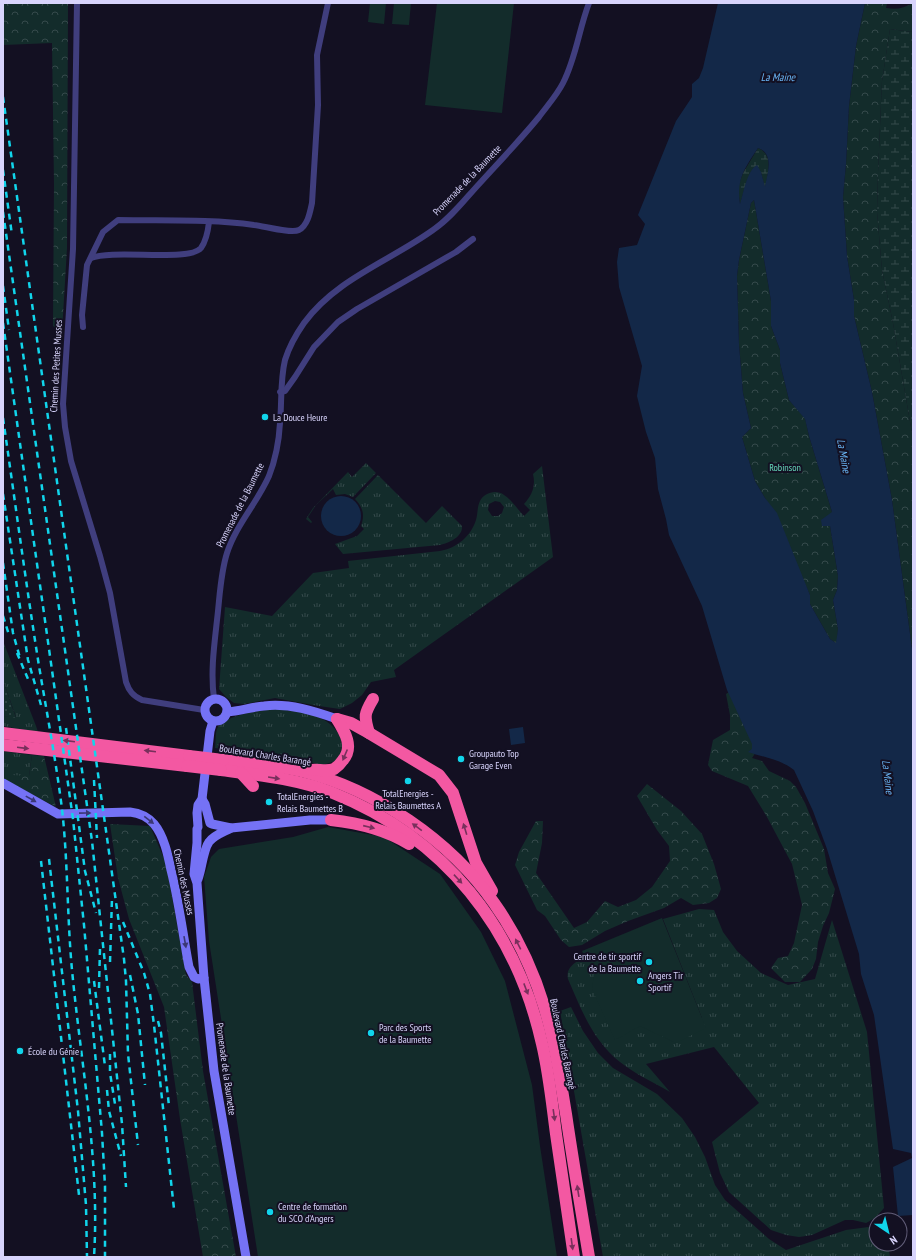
<svg xmlns="http://www.w3.org/2000/svg" width="916" height="1260" viewBox="0 0 916 1260" font-family="'PT Sans Narrow',sans-serif">
<style>
.grass{fill:url(#grass-tufts);fill-rule:evenodd}
.forest{fill:url(#forest-crowns)}
.wetland{fill:url(#wetland-marsh)}
.garden{fill:url(#garden-dots)}
.pitch{fill:#132c2b}
.water{fill:#132848;fill-rule:evenodd}
.lines{fill:none;stroke-linecap:round;stroke-linejoin:round}
.street{stroke:#403e7e;stroke-width:6}
.secondary{stroke:#7572f5;stroke-width:9}
.highway{stroke:#f358a2;stroke-width:12}
.rail{stroke:#11d5eb;stroke-width:2.5;stroke-dasharray:6 5;stroke-linecap:butt}
.highway-bridge{stroke:#f358a2;stroke-width:12}
.oneway{fill:#78305c}
.oneway2{fill:#3a3776}
.poi-dot{fill:#11d5eb;stroke:#131022;stroke-width:1.5}
.labels{text-anchor:middle;dominant-baseline:central;stroke-width:4;stroke-linejoin:round;paint-order:stroke}
.street-label{font-size:10px;fill:#d8d4fc;stroke:#131022}
.poi-label{font-size:10px;fill:#d8d4fc;stroke:#131022;text-anchor:start}
.park-label{font-size:10px;fill:#65d7ba;stroke:#131022}
.water-label{font-size:11px;font-style:italic;fill:#69b4f4;stroke:#131022}
</style>
<defs>
<pattern id="grass-tufts" width="24" height="20" patternUnits="userSpaceOnUse"><rect width="24" height="20" fill="#132c2b"/><path d="M3 7l-1-3M5 7V3M7 7l1-3M15 17l-1-3M17 17v-4M19 17l1-3" fill="none" stroke="#354a4b"/></pattern>
<pattern id="forest-crowns" width="20" height="18" patternUnits="userSpaceOnUse"><rect width="20" height="18" fill="#132c2b"/><path d="M2 6a3 3 0 1 1 6 0M12 15a3 3 0 1 1 6 0" fill="none" stroke="#354a4b"/></pattern>
<pattern id="wetland-marsh" width="20" height="14" patternUnits="userSpaceOnUse"><rect width="20" height="14" fill="#132c2b"/><path d="M1 5h8M5 5V1M11 12h8M15 12V8" fill="none" stroke="#354a4b"/></pattern>
<pattern id="garden-dots" width="8" height="8" patternUnits="userSpaceOnUse"><rect width="8" height="8" fill="#132c2b"/><path d="M2 2h.1M6 6h.1" fill="none" stroke="#354a4b" stroke-width="1.8" stroke-linecap="round"/></pattern>
</defs>
<rect width="100%" height="100%" fill="#131022"/>
<g class="grass">
<polygon points="366,463 376,473 353,497 345,494 336,495 333,489 316,505 308,517 312,522 311,523 306,519 313,508 348,472 352,477"/>
<path d="M542,466L553,557L394,670L396,677L371,682L362,695L352,703L340,709L319,706L275,698L244,704L234,703L226,697L219,689L225,607L272,616L313,573L349,568L348,561L440,551C457,548 471,536 476,520C478,514 477,507 480,501C484,493 496,489 504,495C512,500 517,509 524,516L530,510L524,504C532,495 536,486 533,474ZM495,501L500,502L504,507L502,513L498,516H492L488,510L489,504Z"/>
<path d="M378,475L426,523L442,506L462,526C463,537 449,543 440,545L343,554L335,544L357,536L364,529L361,526C365,515 363,507 355,499Z"/>
<polygon points="3,641 36,726 38,732 3,726 3,716 16,717 3,680"/>
<path d="M276,709C298,711 325,713 338,733C341,737 342,743 343,748L338,760L323,765L278,756L215,748C216,743 215,735 217,729C223,715 262,710 276,709Z"/>
<polygon points="3,751 32,755 29,776 9,782 3,778"/>
<path d="M699,909L714,910L723,932L737,951L761,973L788,985L815,979L832,920L867,1032L884,1208L875,1218L866,1223L853,1220H845L812,1235L799,1237L786,1235L771,1230L729,1192L720,1173L712,1142L759,1103L714,1047L646,1064L670,1092C653,1082 635,1074 620,1062C593,1041 581,1009 568,979C564,961 591,956 604,950L640,1026L702,1018L663,919Z"/>
<polygon points="571,1007 583,1031 598,1053 613,1068 657,1094 682,1118 695,1137 705,1157 715,1185 725,1200 769,1239 786,1250 846,1230 876,1226 876,1244 888,1244 890,1257 603,1257 560,1011"/>
</g>
<g class="forest">
<polygon points="3,3 68,3 67,248 62,332 53,326 54,184 52,43 3,45"/>
<path d="M865,3H887L886,8C897,10 904,8 913,3V32L890,29L882,81L878,172L877,212L882,270L893,323L913,439V656L892,500L872,392L854,316V300L847,256L843,197L846,164L849,106L856,46Z"/>
<polygon points="754,200 771,301 771,326 780,350 780,363 789,400 805,418 809,436 832,512 830,526 838,576 837,590 833,600 838,629 837,644 830,639 810,604 810,595 805,584 765,498 755,481 742,437 751,428 743,393 739,344 737,276 739,260 751,203"/>
<polygon points="740,685 758,749 752,758 762,761 769,771 790,781 796,787 805,803 824,849 828,873 835,889 829,913 823,926 818,942 816,959 812,969 800,982 785,982 771,968 778,958 788,956 794,943 802,905 792,864 767,817 748,786 712,771 708,765 713,740 730,730 730,715 726,694"/>
<polygon points="32,755 44,756 56,807 9,782 12,775 29,776"/>
<polygon points="647,784 681,811 702,834 714,864 721,889 717,898 709,903 693,905 681,898 664,908 628,921 605,931 582,945 569,947 561,940 545,916 537,910 515,865 519,852 536,821 543,821 542,843 536,873 574,928 587,922 605,901 618,907 636,900 652,887 670,861 669,846 657,830 637,796"/>
<polygon points="110,824 150,826 166,863 186,975 192,982 203,1071 236,1257 203,1257 180,1119 164,1007 129,919 118,878"/>
</g>
<g class="wetland">
<polygon points="890,29 913,32 913,439 893,323 882,270 877,212 878,172 882,81"/>
<path d="M758,148C775,155 767,175 765,189L761,172L744,190L740,205L738,187L743,173Z"/>
</g>
<polygon class="garden" points="3,680 16,718 3,716"/>
<g class="pitch">
<polygon points="370,3 386,3 384,24 368,22"/>
<polygon points="394,3 411,3 409,25 392,24"/>
<polygon points="437,3 514,3 502,113 425,105"/>
<polygon points="328,827 384,837 440,874 481,932 505,981 532,1085 540,1146 557,1257 258,1257 209,941 204,877 211,857 219,849 293,837"/>
<polygon points="662,918 706,1028 676,1043 640,1026 615,1040 592,989 594,974 600,963 596,954 585,958 582,951"/>
</g>
<g class="water">
<path d="M718,3H865L856,46L849,106L846,164L843,197L847,256L854,300V316L872,392L892,500L913,656V1215L898,1216L893,1167L912,1158L911,1153L893,1149L874,1015L861,974L859,954L827,849L813,811L794,770C782,760 763,757 748,752L752,749V744L727,690L702,606L669,535L666,519L658,489L655,458L646,432L637,396L642,366L619,287L617,262L619,248L637,245L645,224L638,215L676,121L692,97V84L699,78L703,68ZM758,148C775,154 767,174 765,187L761,172L757,165C747,170 743,195 740,204C736,179 745,168 758,148ZM754,200L771,301V326L780,350V363L789,400L805,419L809,436L832,512L821,520L822,526H830L838,576L837,590L833,600L838,629L836,643L830,639L810,604V595L777,513L765,498L755,481L742,437L751,428L743,393L739,344L737,276L739,260L751,203Z"/>
<circle cx="341" cy="516" r="20"/>
<polygon points="523,727 525,743 511,745 509,729"/>
</g>
<g class="lines">
<g class="street">
<path d="M77,3L73,249L63,404L65,427L71,461L100,556L110,593L126,682C129,691 133,696 142,700L204,710"/>
<path d="M91,258C113,249 190,262 201,248C206,241 208,231 209,222"/>
<path d="M83,327L82,315L87,265L103,232L118,220C163,221 210,219 254,225C264,226 291,234 299,230C308,225 310,212 312,203L318,105L317,55L328,3"/>
<polyline points="280,392 285,391 295,377 314,347 338,322 357,309 456,252 473,239"/>
<path d="M214,699C210,670 215,640 218,611C220,592 221,572 227,553C236,525 257,503 269,476C276,458 279,441 280,423C282,401 280,381 285,360C289,347 297,333 304,323C336,279 390,261 433,230C451,218 465,199 480,183C500,161 520,140 539,117C547,106 557,95 563,83C576,58 579,29 589,3"/>
</g>
<g class="secondary">
<circle cx="216" cy="710" r="11"/>
<path d="M227,712C240,711 252,707 264,706C290,703 314,711 337,719"/>
<polyline points="213,721 210,731 202,799 198,805 197,813 198,827 197,829 197,843 194,874 197,883 204,978 214,1071 246,1257"/>
<path d="M3,783L58,814L130,812C139,813 148,817 154,824C164,836 168,855 171,870C179,902 183,935 189,967L194,977L198,979L204,978"/>
<polyline points="202,799 205,804 210,823"/>
<polyline points="212,824 231,828 310,820 331,820"/>
<path d="M198,879C202,869 203,850 209,842C214,835 224,832 231,828"/>
</g>
<g class="highway">
<polyline points="337,719 351,723 369,733 439,775 453,793 476,863 492,891"/>
<polyline points="3,733 189,756"/>
<path d="M369,733C364,716 364,714 373,699"/>
<polyline points="3,745 187,766"/>
<path d="M223,760C248,763 276,765 301,771C375,789 451,841 494,903C516,934 533,970 544,1006C555,1041 560,1078 566,1114C573,1162 581,1209 589,1257"/>
<path d="M221,770C259,775 298,779 333,793C445,838 516,928 542,1044C549,1073 552,1104 556,1134C562,1175 568,1216 574,1257"/>
<path d="M312,770C318,769 327,772 334,769C337,767 341,763 343,760C354,747 345,732 337,719"/>
<polyline points="241,773 253,786"/>
<path d="M331,820C359,823 385,829 409,844"/>
</g>
<g class="rail">
<polyline points="3,97 124,959 126,981 128,1054 138,1145"/>
<polyline points="3,170 12,235"/>
<polyline points="3,212 92,841 122,1124 126,1187"/>
<polyline points="3,286 9,330"/>
<polyline points="3,323 73,819 84,925 102,1133 105,1186 105,1257"/>
<path d="M3,418C15,501 26,584 39,666C47,714 56,761 62,809C68,862 67,916 72,970C81,1065 100,1161 94,1257"/>
<polyline points="3,494 28,660 41,705"/>
<polyline points="3,563 13,633 20,658"/>
<polyline points="3,616 9,635"/>
<polyline points="17,653 28,679"/>
<polyline points="66,728 85,871 96,913"/>
<polyline points="94,780 97,838"/>
<polyline points="49,859 78,1111 86,1205 87,1257"/>
<polyline points="41,861 79,1195"/>
<polyline points="123,922 144,973 150,994 154,1025 174,1209"/>
<polyline points="110,962 112,898"/>
<polyline points="130,975 138,1014 145,1085"/>
<polyline points="94,981 105,1066"/>
<polyline points="99,988 100,948"/>
<polyline points="158,1021 161,1033 169,1106"/>
<polyline points="110,1054 110,1073 115,1104"/>
<polyline points="107,1090 109,1111 121,1156"/>
</g>
<g class="highway-bridge">
<polyline points="189,756 223,760"/>
<polyline points="187,766 221,770"/>
</g>
</g>
<defs><path id="oneway-solid" d="M-6-.8H1V-3.2L6.5 0L1 3.2V.8H-6Z"/></defs>
<g class="oneway">
<use href="#oneway-solid" transform="translate(69 741) rotate(-173)"/>
<use href="#oneway-solid" transform="translate(23 748) rotate(7)"/>
<use href="#oneway-solid" transform="translate(150 751) rotate(-173)"/>
<use href="#oneway-solid" transform="translate(345 755) rotate(113)"/>
<use href="#oneway-solid" transform="translate(274 778) rotate(9)"/>
<use href="#oneway-solid" transform="translate(369 827) rotate(13)"/>
<use href="#oneway-solid" transform="translate(417 827) rotate(-144)"/>
<use href="#oneway-solid" transform="translate(465 829) rotate(-107)"/>
<use href="#oneway-solid" transform="translate(458 879) rotate(47)"/>
<use href="#oneway-solid" transform="translate(518 944) rotate(-117)"/>
<use href="#oneway-solid" transform="translate(526 989) rotate(69)"/>
<use href="#oneway-solid" transform="translate(554 1115) rotate(82)"/>
<use href="#oneway-solid" transform="translate(578 1191) rotate(-99)"/>
<use href="#oneway-solid" transform="translate(572 1244) rotate(82)"/>
</g>
<g class="oneway2">
<use href="#oneway-solid" transform="translate(31 799) rotate(29)"/>
<use href="#oneway-solid" transform="translate(85 813) rotate(-1)"/>
<use href="#oneway-solid" transform="translate(149 820) rotate(38)"/>
<use href="#oneway-solid" transform="translate(185 942) rotate(80)"/>
</g>
<g class="poi-dot">
<circle cx="265" cy="417" r="4"/>
<circle cx="461" cy="759" r="4"/>
<circle cx="408" cy="781" r="4"/>
<circle cx="269" cy="802" r="4"/>
<circle cx="649" cy="962" r="4"/>
<circle cx="640" cy="981" r="4"/>
<circle cx="371" cy="1033" r="4"/>
<circle cx="20" cy="1051" r="4"/>
<circle cx="270" cy="1212" r="4"/>
</g>
<g class="labels">
<g class="street-label">
<text transform="translate(467 180) rotate(-46)">Promenade de la Baumette</text>
<text transform="translate(56 366) rotate(-87)">Chemin des Petites Musses</text>
<text transform="translate(240 505) rotate(-63)">Promenade de la Baumette</text>
<text transform="translate(265 755) rotate(9)">Boulevard Charles Barangé</text>
<text transform="translate(184 882) rotate(78)">Chemin des Musses</text>
<text transform="translate(563 1044) rotate(78)">Boulevard Charles Barangé</text>
<text transform="translate(226 1069) rotate(82)">Promenade de la Baumette</text>
</g>
<g class="poi-label">
<text x="273" y="417">La Douce Heure</text>
<text x="469" y="753">Groupauto Top<tspan x="469" dy="12">Garage Even</tspan></text>
<text x="408" y="793" text-anchor="middle">TotalEnergies -<tspan x="408" dy="12">Relais Baumettes A</tspan></text>
<text x="277" y="796">TotalEnergies -<tspan x="277" dy="12">Relais Baumettes B</tspan></text>
<text x="641" y="956" text-anchor="end">Centre de tir sportif<tspan x="641" dy="12">de la Baumette</tspan></text>
<text x="648" y="975">Angers Tir<tspan x="648" dy="12">Sportif</tspan></text>
<text x="379" y="1027">Parc des Sports<tspan x="379" dy="12">de la Baumette</tspan></text>
<text x="28" y="1051">École du Génie</text>
<text x="278" y="1206">Centre de formation<tspan x="278" dy="12">du SCO d’Angers</tspan></text>
</g>
<g class="park-label">
<text x="785" y="467">Robinson</text>
</g>
<g class="water-label">
<text x="778" y="77">La Maine</text>
<text transform="translate(844 456) rotate(80)">La Maine</text>
<text transform="translate(888 777) rotate(83)">La Maine</text>
</g>
</g>
<rect width="916" height="1260" fill="none" stroke="#d8d4fc" stroke-width="8"/>
<g transform="translate(888 1232) rotate(145)"><circle r="19" fill="#131022" stroke="#625e79"/>
<path d="M0-3L7 15L0 10L-7 15Z" fill="#11d5eb"/>
<text y="-6" font-size="11" font-weight="bold" text-anchor="middle" fill="#d8d4fc">N</text>
</g>
</svg>
